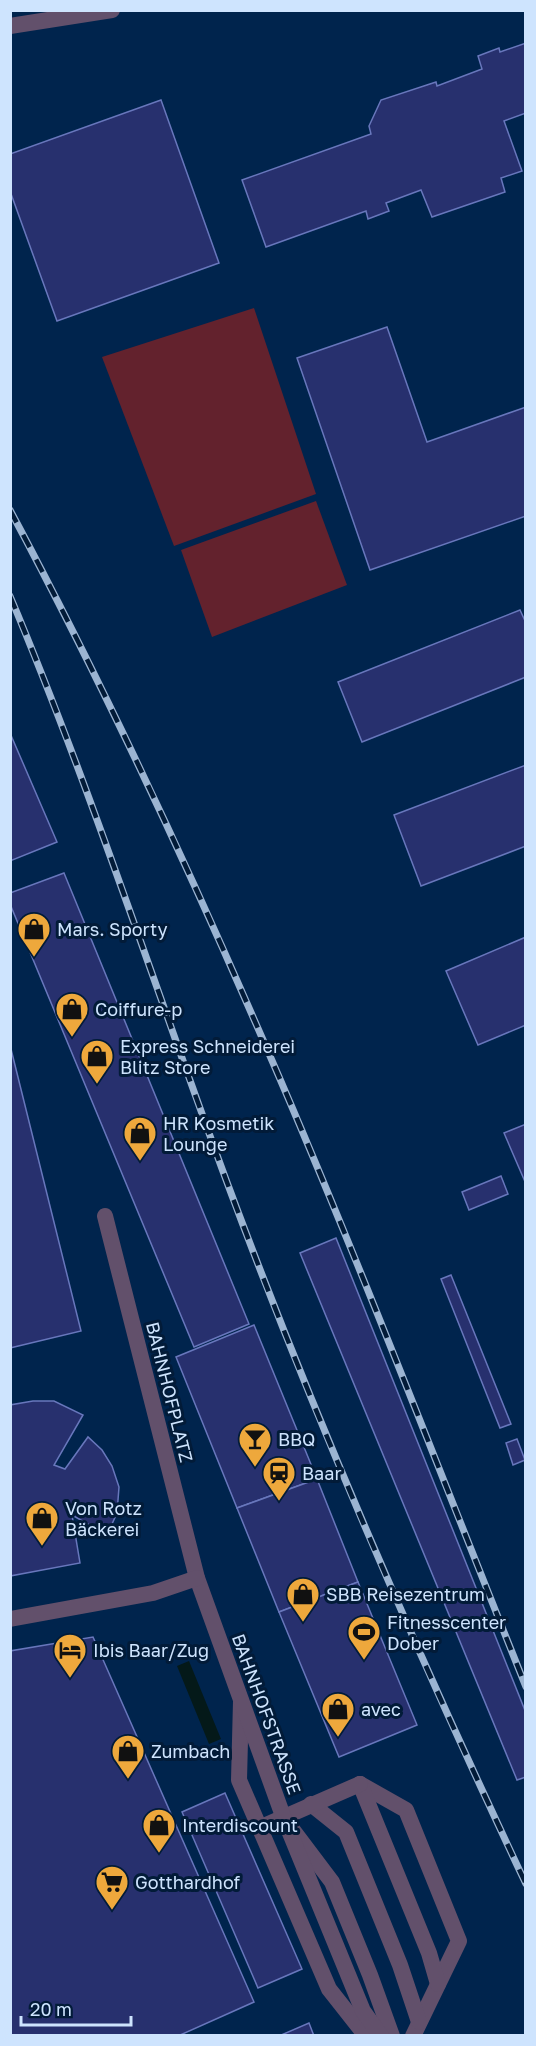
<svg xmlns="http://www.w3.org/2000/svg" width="536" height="2046" viewBox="0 0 536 2046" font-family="'Golos Text',sans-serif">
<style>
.green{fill:#63222d}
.water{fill:#041919}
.building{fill:#27306e;stroke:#6877bc;stroke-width:1.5}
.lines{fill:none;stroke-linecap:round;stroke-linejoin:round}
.service{stroke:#62506b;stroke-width:16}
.minor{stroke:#62506b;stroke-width:16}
.rail-casing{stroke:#9bb4d2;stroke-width:7}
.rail{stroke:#021b38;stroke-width:4.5;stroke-dasharray:14;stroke-linecap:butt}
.labels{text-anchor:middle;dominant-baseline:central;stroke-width:6;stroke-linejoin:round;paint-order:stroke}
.poi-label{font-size:18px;fill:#cee4fe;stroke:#021b38;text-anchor:start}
.street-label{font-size:18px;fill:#cee4fe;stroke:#021b38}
</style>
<rect width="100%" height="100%" fill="#00244d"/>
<g class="green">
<polygon points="254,308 316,494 174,546 102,357"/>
<polygon points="316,501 347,585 212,637 181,550"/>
</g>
<polygon class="water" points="189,1661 221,1739 209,1744 177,1666"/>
<g class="building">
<polygon points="526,43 526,113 504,121 522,171 501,178 505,192 432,217 421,190 386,203 389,211 368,219 366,211 266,247 242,180 371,134 369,126 381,100 436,82 437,86 482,69 478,56 499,48 500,52"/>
<polygon points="161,100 219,263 57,321 10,191 10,154"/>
<polygon points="387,327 427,442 526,407 526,516 370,570 297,358"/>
<polygon points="520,610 526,623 526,677 362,742 338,682"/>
<polygon points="10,733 57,842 10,861"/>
<polygon points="526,765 526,846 421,886 394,815"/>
<polygon points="64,873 249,1324 194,1347 10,904 10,893"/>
<polygon points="526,937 526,1025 478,1045 446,971"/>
<polygon points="10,1045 81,1331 10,1348"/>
<polygon points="526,1124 526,1184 504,1133"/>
<polygon points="501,1176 508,1194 469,1210 462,1192"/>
<polygon points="336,1238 526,1713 526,1777 517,1780 300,1253"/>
<polygon points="451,1275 511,1424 500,1428 441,1279"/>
<polygon points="254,1325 317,1479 237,1508 176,1357"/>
<polygon points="33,1401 54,1401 83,1415 54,1465 65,1469 88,1437 102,1450 112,1466 119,1487 117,1513 107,1535 72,1515 80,1563 10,1576 10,1405"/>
<polygon points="517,1439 525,1460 513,1465 506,1443"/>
<polygon points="317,1479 358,1582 279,1612 237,1508"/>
<polygon points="358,1582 417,1725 339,1757 279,1612"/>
<polygon points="93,1637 254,2002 178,2036 10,2036 10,1651"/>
<polygon points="225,1793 302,1969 258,1988 182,1812"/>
<polygon points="309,2023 314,2036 279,2036"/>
</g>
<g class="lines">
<g class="service">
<polyline points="241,1701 239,1780 329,1989 366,2036"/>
<polyline points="360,1784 406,1810 459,1941 413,2036"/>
<polyline points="360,1784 429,1953 438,1984"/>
<polyline points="311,1804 346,1832 400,1965 419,2022"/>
<polyline points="289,1825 332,1882 370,1975 392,2036"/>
<polyline points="259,1828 360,1784"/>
</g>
<g class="minor">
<polyline points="10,26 112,10"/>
<polyline points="105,1216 197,1578 283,1816 363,2011 381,2036"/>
<polyline points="10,1619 153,1593 197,1578"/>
</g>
<g class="rail-casing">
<g id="rail">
<path d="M10,510C98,675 178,845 253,1017C350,1237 436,1463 526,1687"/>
<path d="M10,596C91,789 155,988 228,1185C316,1422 418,1655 526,1884"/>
</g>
</g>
<use href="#rail" class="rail"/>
</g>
<defs>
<g id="shop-pin" transform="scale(1.725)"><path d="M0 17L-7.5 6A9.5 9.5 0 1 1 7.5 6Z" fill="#eea83c" stroke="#021b38"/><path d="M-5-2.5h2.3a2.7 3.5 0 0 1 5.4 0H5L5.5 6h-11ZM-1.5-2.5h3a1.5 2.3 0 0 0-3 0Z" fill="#111"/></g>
<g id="bar-pin" transform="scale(1.725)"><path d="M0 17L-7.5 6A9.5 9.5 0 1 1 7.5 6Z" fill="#eea83c" stroke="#021b38"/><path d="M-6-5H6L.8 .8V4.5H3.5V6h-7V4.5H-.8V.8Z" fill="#111"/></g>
<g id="station-pin" transform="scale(1.725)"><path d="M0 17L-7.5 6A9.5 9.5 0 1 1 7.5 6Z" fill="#eea83c" stroke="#021b38"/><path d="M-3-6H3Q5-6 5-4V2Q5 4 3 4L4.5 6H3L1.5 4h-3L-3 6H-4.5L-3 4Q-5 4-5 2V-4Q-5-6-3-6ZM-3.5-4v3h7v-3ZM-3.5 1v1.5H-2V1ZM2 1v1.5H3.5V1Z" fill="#111"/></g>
<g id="stadium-pin" transform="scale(1.725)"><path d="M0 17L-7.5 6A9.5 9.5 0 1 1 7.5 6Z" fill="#eea83c" stroke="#021b38"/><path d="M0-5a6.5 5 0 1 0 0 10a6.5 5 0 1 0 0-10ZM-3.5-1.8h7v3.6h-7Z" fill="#111"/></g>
<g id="hotel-pin" transform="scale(1.725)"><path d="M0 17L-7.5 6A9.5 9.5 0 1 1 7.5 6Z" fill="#eea83c" stroke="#021b38"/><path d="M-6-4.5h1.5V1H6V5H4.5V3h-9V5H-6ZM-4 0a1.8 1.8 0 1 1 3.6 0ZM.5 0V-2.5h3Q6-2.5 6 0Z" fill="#111"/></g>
<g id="supermarket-pin" transform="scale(1.725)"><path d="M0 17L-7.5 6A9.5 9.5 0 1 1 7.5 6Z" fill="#eea83c" stroke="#021b38"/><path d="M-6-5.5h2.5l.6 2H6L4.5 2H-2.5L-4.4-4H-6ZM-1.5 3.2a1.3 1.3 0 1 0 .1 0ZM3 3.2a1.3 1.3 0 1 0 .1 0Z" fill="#111"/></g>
</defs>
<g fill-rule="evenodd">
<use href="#shop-pin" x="34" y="929"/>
<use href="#shop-pin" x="72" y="1009"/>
<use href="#shop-pin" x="97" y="1056"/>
<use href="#shop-pin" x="140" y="1133"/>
<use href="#bar-pin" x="255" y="1439"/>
<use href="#station-pin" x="279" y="1473"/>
<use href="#shop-pin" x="42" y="1518"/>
<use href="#shop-pin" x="303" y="1594"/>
<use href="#stadium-pin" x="364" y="1632"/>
<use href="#hotel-pin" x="70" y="1650"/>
<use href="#shop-pin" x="338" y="1709"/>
<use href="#shop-pin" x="128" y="1751"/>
<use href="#shop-pin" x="159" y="1825"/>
<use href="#supermarket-pin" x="112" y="1882"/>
</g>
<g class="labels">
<g class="poi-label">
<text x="57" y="929">Mars. Sporty</text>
<text x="95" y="1009">Coiffure-p</text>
<text x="120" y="1046">Express Schneiderei<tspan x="120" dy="21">Blitz Store</tspan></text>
<text x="163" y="1123">HR Kosmetik<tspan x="163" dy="21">Lounge</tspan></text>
<text x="278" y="1439">BBQ</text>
<text x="302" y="1473">Baar</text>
<text x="65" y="1508">Von Rotz<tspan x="65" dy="21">Bäckerei</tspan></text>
<text x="326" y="1594">SBB Reisezentrum</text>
<text x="387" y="1622">Fitnesscenter<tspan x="387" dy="21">Dober</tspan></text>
<text x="93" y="1650">Ibis Baar/Zug</text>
<text x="361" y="1709">avec</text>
<text x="151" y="1751">Zumbach</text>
<text x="182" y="1825">Interdiscount</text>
<text x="135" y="1882">Gotthardhof</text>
</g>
<g class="street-label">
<text transform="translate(170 1392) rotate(76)">BAHNHOFPLATZ</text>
<text transform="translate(267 1714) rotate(70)">BAHNHOFSTRASSE</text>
</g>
</g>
<rect width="536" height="2046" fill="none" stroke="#cee4fe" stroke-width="24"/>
<path d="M21 2016v9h110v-9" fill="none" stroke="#cee4fe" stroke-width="3"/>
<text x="30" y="2016" font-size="18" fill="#cee4fe" stroke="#021b38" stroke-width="4.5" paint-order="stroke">20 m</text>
</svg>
